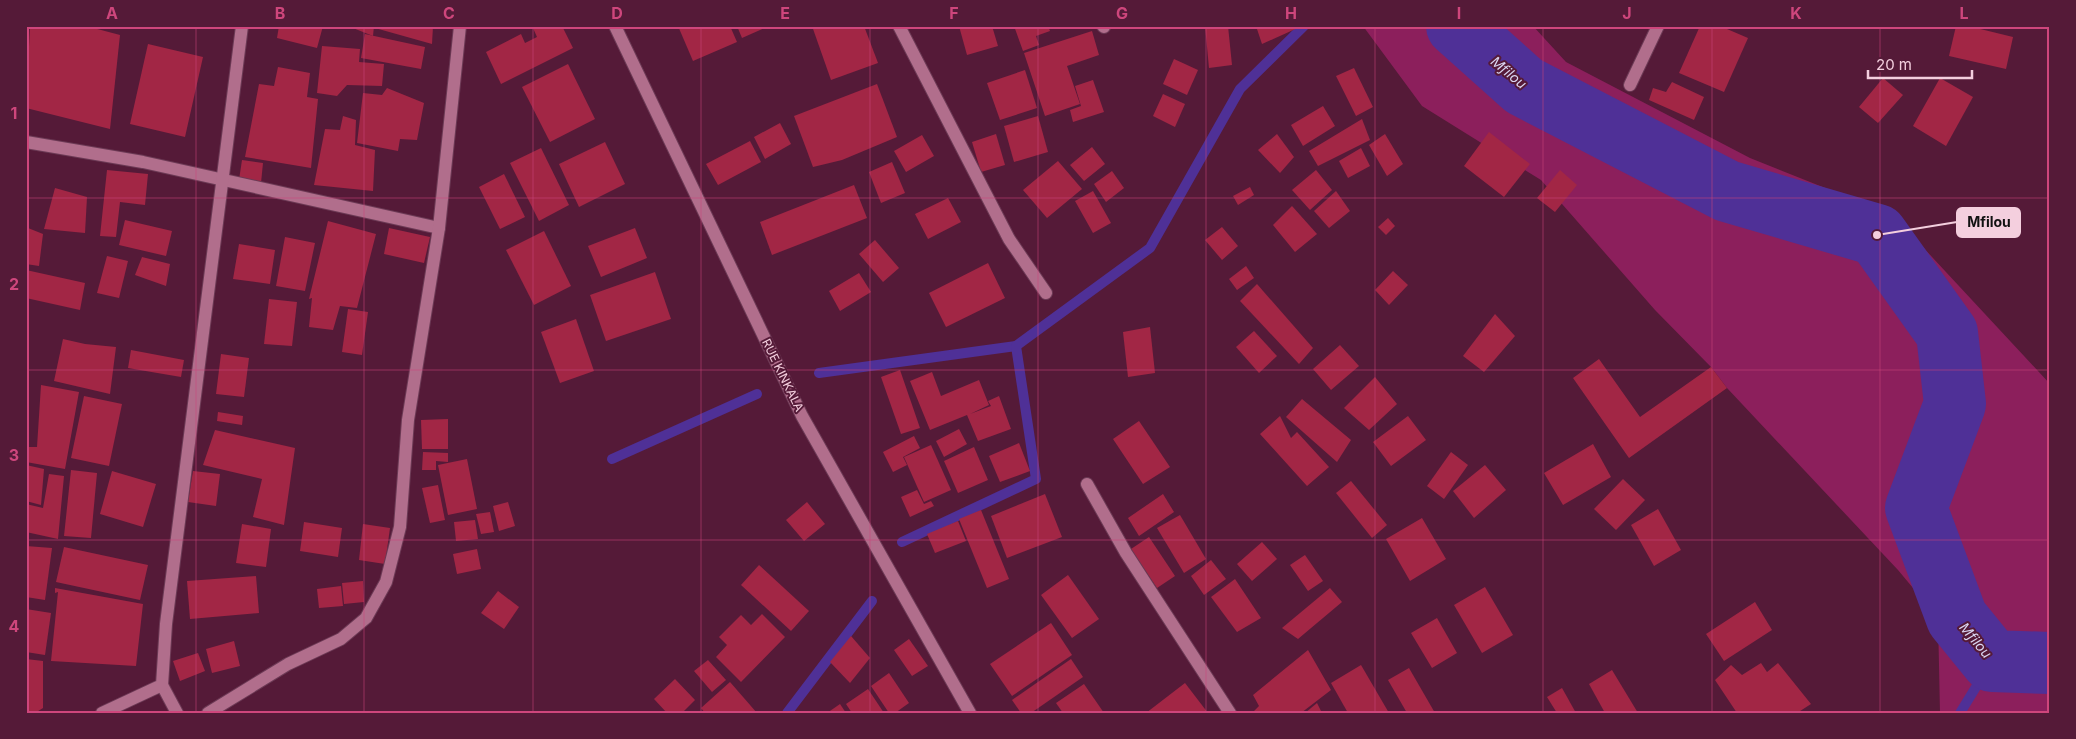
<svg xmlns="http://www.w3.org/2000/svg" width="2076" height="739" viewBox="0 0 2076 739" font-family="Inter,sans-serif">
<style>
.green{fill:#8c1f5c}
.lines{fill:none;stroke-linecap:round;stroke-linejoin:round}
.stream{stroke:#4f3097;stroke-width:10}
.river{stroke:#4f3097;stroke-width:62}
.building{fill:#a22645}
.minor-casing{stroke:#6c3a55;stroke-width:14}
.minor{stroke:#b16e8c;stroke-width:12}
.grid{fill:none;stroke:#ce467c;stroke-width:1;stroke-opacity:0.55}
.labels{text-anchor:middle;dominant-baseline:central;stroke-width:4;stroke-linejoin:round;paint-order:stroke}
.street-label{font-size:12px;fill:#f4cfde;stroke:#551a38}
.water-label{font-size:14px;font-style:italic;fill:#dad6f2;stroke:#551a38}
.leader{fill:none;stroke:#f4cfde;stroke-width:2}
.callout-dot{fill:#f4cfde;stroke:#551a38;stroke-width:2}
.callout{fill:#f4cfde;stroke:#f4cfde;stroke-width:2}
.callout-label{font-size:14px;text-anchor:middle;font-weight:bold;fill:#111}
.neatline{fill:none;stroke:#ce467c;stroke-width:2}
.grid-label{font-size:16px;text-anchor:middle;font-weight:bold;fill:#ce467c}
</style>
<rect width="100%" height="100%" fill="#551a38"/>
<polygon class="green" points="1363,26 1533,26 1566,62 1750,158 1893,215 2050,384 2050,713 1940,713 1938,618 1898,570 1727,388 1711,367 1655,310 1541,180 1422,106"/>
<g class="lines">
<g class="stream">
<polyline points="819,373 1016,346"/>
<polyline points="612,459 757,394"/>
<polyline points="902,542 1036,479 1016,346 1150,248 1240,89 1304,26"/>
<polyline points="787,713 872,601"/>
<polyline points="1960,713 1992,661"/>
</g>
<polyline class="river" points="1457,26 1524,86 1727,191 1877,235 1947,333 1955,404 1916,508 1957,618 1992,661 2050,663"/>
</g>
<g class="building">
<polygon points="30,26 86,26 120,35 110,129 26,108"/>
<polygon points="279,26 323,26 317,48 277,38"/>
<polygon points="348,26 374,26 373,36"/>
<polygon points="376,26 433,26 432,44 375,28"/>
<polygon points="537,26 562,26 573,48 501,84 486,52 521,34 525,43 537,37 533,28"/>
<polygon points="678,26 730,26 737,42 693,61"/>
<polygon points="737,26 769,26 742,38"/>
<polygon points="812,26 864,26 878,63 831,80"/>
<polygon points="959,26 992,26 998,46 967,55"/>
<polygon points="1014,26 1048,26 1050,31 1036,36 1039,45 1023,51"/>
<polygon points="1205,26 1228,26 1232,65 1209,68"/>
<polygon points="1256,26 1302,26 1262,44"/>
<polygon points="1700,26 1720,26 1748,38 1724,92 1679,73"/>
<polygon points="1956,26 1968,26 2013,37 2006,69 1949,56"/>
<polygon points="1092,31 1099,55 1067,66 1080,104 1045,116 1024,53"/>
<polygon points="365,34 425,47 421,69 361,58"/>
<polygon points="148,44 203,57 185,137 130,124"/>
<polygon points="322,46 360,49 359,62 384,64 382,86 347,85 337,96 317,93"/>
<polygon points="1174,59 1198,70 1187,95 1163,84"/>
<polygon points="568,64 595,119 550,142 522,87"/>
<polygon points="278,67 310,73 307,97 318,99 311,168 245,157 259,84 274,86"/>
<polygon points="1354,68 1373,107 1356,116 1336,76"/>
<polygon points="1025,70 1037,108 1000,120 987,83"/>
<polygon points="1883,78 1903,95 1878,123 1859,107"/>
<polygon points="1940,78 1973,97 1946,146 1913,126"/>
<polygon points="1093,80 1104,112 1073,122 1070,110 1081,106 1075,86"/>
<polygon points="1672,82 1704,97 1694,120 1649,100 1653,88 1666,92"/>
<polygon points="877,84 897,137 842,160 813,167 794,116"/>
<polygon points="387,88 424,103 417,140 400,139 398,151 357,143 363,93 382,95"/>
<polygon points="1163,94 1185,104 1175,127 1153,116"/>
<polygon points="1323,106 1335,126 1303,146 1291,125"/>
<polygon points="343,116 356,120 355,145 375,150 373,191 314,185 325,129 340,130"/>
<polygon points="1038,116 1048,152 1014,162 1004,126"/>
<polygon points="1362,119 1370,140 1318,166 1309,151"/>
<polygon points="780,123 791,144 765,159 754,137"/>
<polygon points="1489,132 1530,164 1504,197 1464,166"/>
<polygon points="996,134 1005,165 981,172 972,142"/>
<polygon points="1277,134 1294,157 1280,173 1258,150"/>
<polygon points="1385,134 1403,164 1387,176 1369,145"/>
<polygon points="922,135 934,156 906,172 894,151"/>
<polygon points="750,141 761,162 718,185 706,164"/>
<polygon points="605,142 625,184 579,207 559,164"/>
<polygon points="1092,147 1105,164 1084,181 1070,165"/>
<polygon points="541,148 569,205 539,221 510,163"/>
<polygon points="1361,148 1370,166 1348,178 1339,161"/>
<polygon points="242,160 263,163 261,183 239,180"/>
<polygon points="1058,161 1082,189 1047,218 1023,190"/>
<polygon points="892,162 905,193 881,203 869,172"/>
<polygon points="107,170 148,174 145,205 120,202 116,237 100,236"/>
<polygon points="1316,170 1332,190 1310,210 1292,190"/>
<polygon points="1560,170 1577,185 1555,212 1537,198"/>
<polygon points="1112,171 1124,188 1106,202 1094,184"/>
<polygon points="504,174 525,217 500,229 479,187"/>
<polygon points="854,185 867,218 772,255 760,222"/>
<polygon points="1250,187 1254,195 1238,205 1233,196"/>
<polygon points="55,188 87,197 85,233 44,229"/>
<polygon points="1093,191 1111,223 1093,233 1075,201"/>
<polygon points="1336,191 1350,211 1329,228 1314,211"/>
<polygon points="948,198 961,222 928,239 915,214"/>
<polygon points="1292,206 1317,234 1295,252 1273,225"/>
<polygon points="1388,218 1395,226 1386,235 1378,227"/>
<polygon points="125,220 172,231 166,256 119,245"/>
<polygon points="328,221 376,234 357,308 340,306 333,330 309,327 312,298 309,299"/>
<polygon points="1222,227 1238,246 1222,260 1205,240"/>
<polygon points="28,228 43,234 39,266 26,264"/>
<polygon points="389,228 430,237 424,263 384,254"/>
<polygon points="635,228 647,258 601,277 588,246"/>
<polygon points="544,231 571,286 534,305 506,250"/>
<polygon points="285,237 315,243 305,291 276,286"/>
<polygon points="875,240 899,268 883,282 859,254"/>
<polygon points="239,244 275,250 270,284 233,279"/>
<polygon points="107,256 128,261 119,298 97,293"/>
<polygon points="142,257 170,264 166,286 135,275"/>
<polygon points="988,263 1005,298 946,327 929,293"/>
<polygon points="1246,266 1254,278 1237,290 1229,279"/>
<polygon points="26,270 85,283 80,310 26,298"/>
<polygon points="1393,271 1408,285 1389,305 1375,290"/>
<polygon points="655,272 671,319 606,341 590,295"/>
<polygon points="859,273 871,292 840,311 829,291"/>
<polygon points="1257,284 1313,348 1299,364 1240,301"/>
<polygon points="269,299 297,302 292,346 264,344"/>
<polygon points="348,309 368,312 362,355 342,352"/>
<polygon points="1495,314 1515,336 1484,372 1463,356"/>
<polygon points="576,319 594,371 560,383 541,332"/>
<polygon points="1150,327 1155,373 1128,377 1123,332"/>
<polygon points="1254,331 1277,356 1259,373 1236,347"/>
<polygon points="63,339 85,344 116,347 110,394 54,381"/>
<polygon points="1340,345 1359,366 1331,390 1313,369"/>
<polygon points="131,350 184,360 181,377 128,368"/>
<polygon points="221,354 249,358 244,397 216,394"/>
<polygon points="1599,359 1640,417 1711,367 1727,388 1629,458 1573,378"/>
<polygon points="900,370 920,428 901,434 881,377"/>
<polygon points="932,372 941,396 979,380 989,405 970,414 991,406 988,401 999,396 1011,429 978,441 967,415 930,430 910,381"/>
<polygon points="1375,377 1397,404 1369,430 1344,408"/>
<polygon points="41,385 79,392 65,469 26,462 29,447 37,447"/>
<polygon points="84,396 122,404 109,466 71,458"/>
<polygon points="1302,399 1351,440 1337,462 1286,417"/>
<polygon points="218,412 243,416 242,425 217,421"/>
<polygon points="1280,416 1291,438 1297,432 1329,467 1307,486 1260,434"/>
<polygon points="1408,416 1426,440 1391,466 1373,442"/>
<polygon points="448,419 448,449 422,449 421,420"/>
<polygon points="1139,421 1170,467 1143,484 1113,439"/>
<polygon points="959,429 967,444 944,457 936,441"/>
<polygon points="215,430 295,448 284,525 253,517 262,479 203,465"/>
<polygon points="914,436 920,448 903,457 907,465 893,472 883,452"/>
<polygon points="1019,443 1030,471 1000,482 989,456"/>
<polygon points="1593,444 1611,477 1563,505 1544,473"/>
<polygon points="931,445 951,490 924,502 904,457"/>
<polygon points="974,447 988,480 958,493 944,461"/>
<polygon points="423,452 448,453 448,462 436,461 436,470 422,470"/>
<polygon points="1451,452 1468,465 1444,499 1427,486"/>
<polygon points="467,459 477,509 448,515 438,465"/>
<polygon points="26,465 44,469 41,505 26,501"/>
<polygon points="1485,465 1506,490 1474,518 1453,491"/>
<polygon points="71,470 97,473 91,538 64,536"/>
<polygon points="112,471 156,484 143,527 100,514"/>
<polygon points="193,471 220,474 216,506 188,502"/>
<polygon points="49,474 64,476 58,539 26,532 26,504 43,508"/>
<polygon points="1623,479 1645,500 1616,530 1594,509"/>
<polygon points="1351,481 1387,525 1372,538 1336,493"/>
<polygon points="438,485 445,520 430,523 422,488"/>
<polygon points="917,490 924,504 931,501 934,506 910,517 901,497"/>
<polygon points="1045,494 1062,537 1007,558 991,516"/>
<polygon points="1163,494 1174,512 1139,536 1128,518"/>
<polygon points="508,502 515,526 499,531 493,506"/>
<polygon points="807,502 825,524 804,541 786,520"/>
<polygon points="1658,509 1681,550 1654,566 1631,525"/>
<polygon points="981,510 1009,579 987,588 959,519"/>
<polygon points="490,512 494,532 481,534 476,514"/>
<polygon points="1180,515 1206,559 1184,573 1157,528"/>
<polygon points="1422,518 1446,559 1410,581 1386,539"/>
<polygon points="475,520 478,539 456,541 454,522"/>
<polygon points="958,521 966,541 935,553 927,534"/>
<polygon points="304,522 342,528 338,557 300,551"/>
<polygon points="242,524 271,529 266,567 236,563"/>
<polygon points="363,524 390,528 385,564 359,560"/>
<polygon points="1149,537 1175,576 1157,588 1131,549"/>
<polygon points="1262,542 1277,559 1252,581 1237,564"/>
<polygon points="26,546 52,548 45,600 26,597"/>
<polygon points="64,547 148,565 140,600 56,582"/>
<polygon points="477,549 481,569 457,574 453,554"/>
<polygon points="1305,555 1323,581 1308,591 1290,565"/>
<polygon points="1211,560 1226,579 1204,595 1191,576"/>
<polygon points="759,565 809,611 791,631 741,585"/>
<polygon points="1068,575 1099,619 1072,638 1041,595"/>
<polygon points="256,576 259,613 190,619 187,581"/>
<polygon points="1235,579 1261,618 1237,632 1211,597"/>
<polygon points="363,581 364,602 344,604 342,583"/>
<polygon points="341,586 343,606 319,608 317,589"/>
<polygon points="1485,587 1513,635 1482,653 1454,605"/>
<polygon points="55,588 143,604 136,666 51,661 58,592 55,593"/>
<polygon points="1330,588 1342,602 1298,639 1282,628"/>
<polygon points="498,591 519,607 504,629 481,613"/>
<polygon points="1755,602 1772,630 1724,661 1706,634"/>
<polygon points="26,609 51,613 45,655 26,652"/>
<polygon points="762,614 785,637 741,682 716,657 727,645 719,637 741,615 751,625"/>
<polygon points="1437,618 1457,653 1432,668 1411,633"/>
<polygon points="1051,623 1072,655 1012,696 990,664"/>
<polygon points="851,636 870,658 850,683 830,662"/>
<polygon points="909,639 928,666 912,676 894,650"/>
<polygon points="234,641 240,666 212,673 206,649"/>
<polygon points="1308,650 1331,690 1301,713 1252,713 1259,706 1253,695"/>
<polygon points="198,653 205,671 180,681 173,661"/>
<polygon points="26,659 43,661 43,708 35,713 26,713"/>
<polygon points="1071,659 1083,677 1031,713 1021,713 1012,700"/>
<polygon points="708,660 726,680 712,692 694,671"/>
<polygon points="1761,663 1767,672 1778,663 1811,704 1797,713 1737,713 1715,680 1731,665 1742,675"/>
<polygon points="1361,665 1389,713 1348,713 1331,683"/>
<polygon points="1409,668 1435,713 1407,713 1388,680"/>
<polygon points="1612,670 1638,713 1605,713 1589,684"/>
<polygon points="889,673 909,703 895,713 889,713 871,686"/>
<polygon points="675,679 695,700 682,713 667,713 654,699"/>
<polygon points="730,682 757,713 705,713 701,708"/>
<polygon points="1185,683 1208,713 1146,713"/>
<polygon points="1084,684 1104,713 1063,713 1056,703"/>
<polygon points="1562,688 1576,713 1557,713 1547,697"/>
<polygon points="868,689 884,713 852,713 846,704"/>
<polygon points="1317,703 1322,713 1305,713"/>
<polygon points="840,704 846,713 827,713"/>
</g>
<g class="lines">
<g class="minor-casing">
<g id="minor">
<polyline points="615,26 802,416 970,713"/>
<polyline points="899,26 1009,239 1046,293"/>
<polyline points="1103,26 1104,27"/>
<polyline points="1630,85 1658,26"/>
<polyline points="26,142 143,162 439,228"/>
<polyline points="1087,484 1126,553 1230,713"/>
<polyline points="162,685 177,713"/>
<polyline points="102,713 162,685 166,624 242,26"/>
<polyline points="208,713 288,664 341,639 366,618 386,582 400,527 408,420 439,228 460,26"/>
</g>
</g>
<use href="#minor" class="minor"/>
</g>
<path class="grid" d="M196,26V713M364,26V713M533,26V713M701,26V713M870,26V713M1038,26V713M1206,26V713M1375,26V713M1543,26V713M1712,26V713M1880,26V713M26,198H2050M26,370H2050M26,540H2050"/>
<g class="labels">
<g class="street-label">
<text transform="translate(783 375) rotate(64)">RUE KINKALA</text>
</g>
<g class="water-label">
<text transform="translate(1509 72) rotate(40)">Mfilou</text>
<text transform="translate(1976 640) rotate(50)">Mfilou</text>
</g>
</g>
<path class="leader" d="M1877 235L1957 222"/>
<circle class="callout-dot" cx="1877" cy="235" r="5"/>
<rect class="callout" x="1957" y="208" width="63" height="29" rx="5"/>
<g class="callout-label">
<text x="1989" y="227">Mfilou</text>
</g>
<rect width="2076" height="739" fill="none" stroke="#551a38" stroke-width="55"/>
<path d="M1868 70v8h104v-8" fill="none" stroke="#f4cfde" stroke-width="2.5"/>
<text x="1876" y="70" font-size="15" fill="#f4cfde" stroke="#551a38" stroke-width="4" paint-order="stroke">20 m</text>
<rect x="28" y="28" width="2020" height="684" class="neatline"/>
<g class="grid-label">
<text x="112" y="19">A</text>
<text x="280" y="19">B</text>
<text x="449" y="19">C</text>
<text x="617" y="19">D</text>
<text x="785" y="19">E</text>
<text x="954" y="19">F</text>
<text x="1122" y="19">G</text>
<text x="1291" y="19">H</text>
<text x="1459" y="19">I</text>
<text x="1627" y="19">J</text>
<text x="1796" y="19">K</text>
<text x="1964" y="19">L</text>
<text x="14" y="119">1</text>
<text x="14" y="290">2</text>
<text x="14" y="461">3</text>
<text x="14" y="632">4</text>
</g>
</svg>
